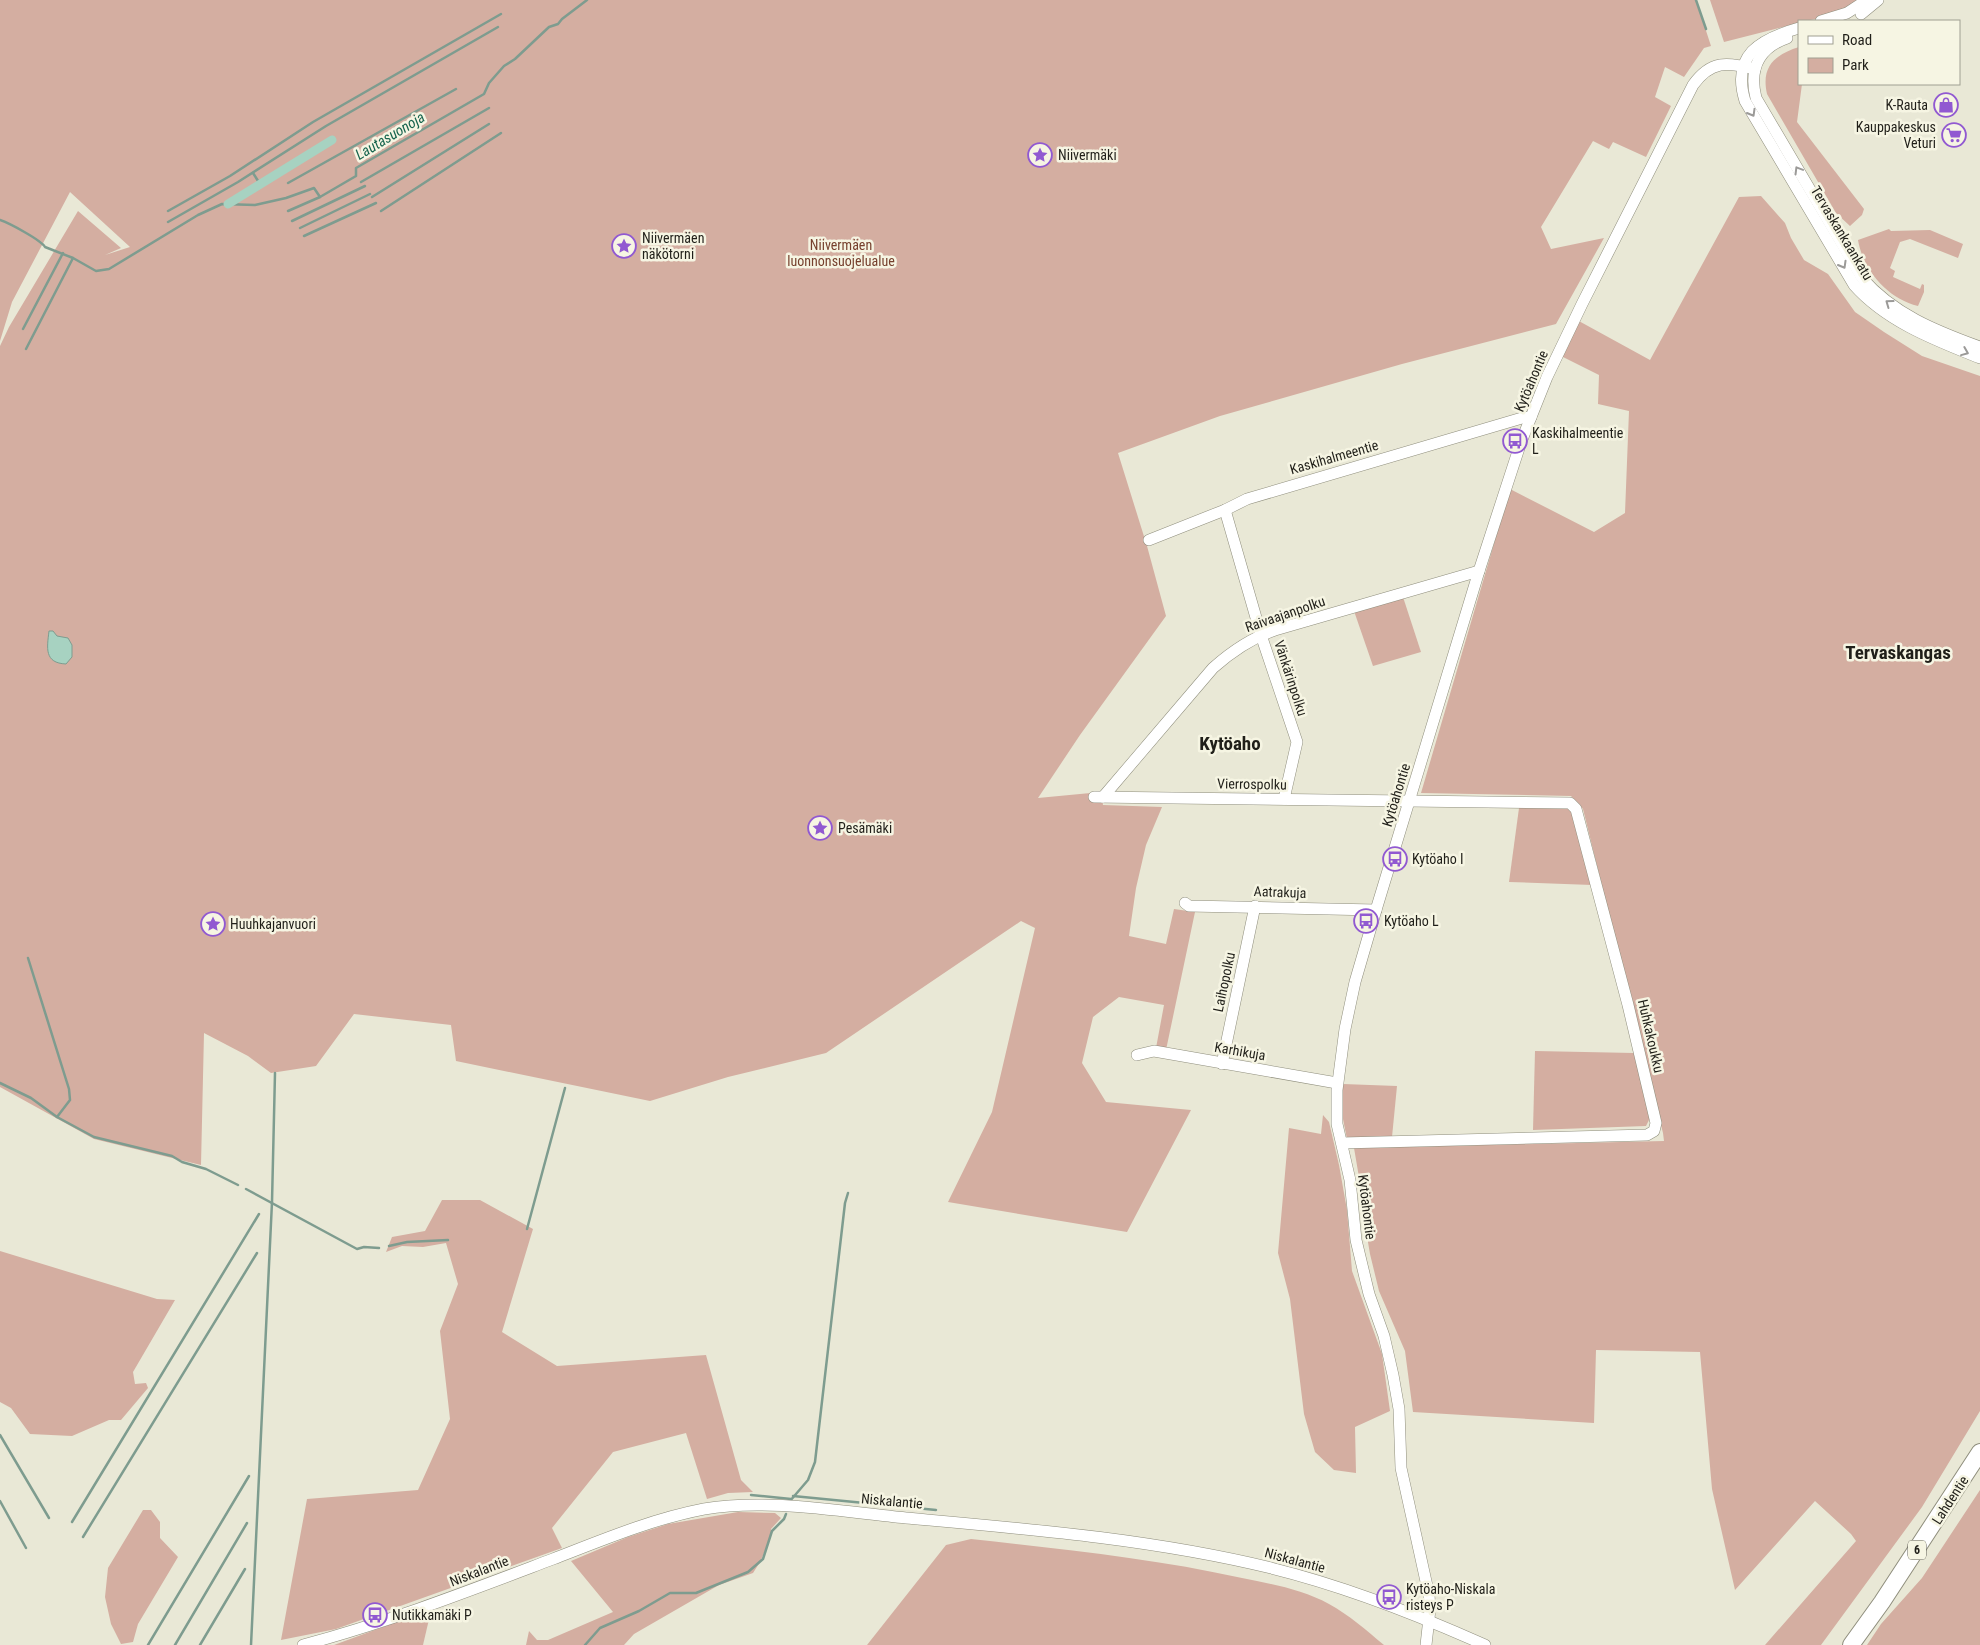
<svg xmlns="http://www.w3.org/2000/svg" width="1980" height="1645" viewBox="0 0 1980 1645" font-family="'Roboto Condensed',sans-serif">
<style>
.green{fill:#d4aea1}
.water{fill:#a7d2c1;stroke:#7e9c8f}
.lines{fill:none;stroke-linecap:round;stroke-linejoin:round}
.stream{stroke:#7e9c8f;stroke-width:2.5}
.canal{stroke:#a7d2c1;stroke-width:9}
.minor-casing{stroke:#8f8e7d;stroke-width:12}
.highway-casing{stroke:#8f8e7d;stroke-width:18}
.minor{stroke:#fff;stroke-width:11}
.highway{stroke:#fff;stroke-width:16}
.oneway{stroke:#9b9a98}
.labels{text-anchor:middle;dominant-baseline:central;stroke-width:5;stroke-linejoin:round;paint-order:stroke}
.shield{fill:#f6f5e3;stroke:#605f56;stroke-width:1}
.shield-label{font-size:12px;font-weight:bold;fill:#201f19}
.poi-label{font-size:14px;fill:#201f19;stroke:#f6f5e3;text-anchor:start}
.street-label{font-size:14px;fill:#201f19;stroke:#f6f5e3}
.park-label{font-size:14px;fill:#76402d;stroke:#f6f5e3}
.water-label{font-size:15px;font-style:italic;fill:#17644e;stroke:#f6f5e3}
.district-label{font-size:19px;font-weight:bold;fill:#201f19;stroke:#f6f5e3}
</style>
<rect width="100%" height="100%" fill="#e9e8d6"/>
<g class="green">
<polygon points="0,0 1696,0 1711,46 1704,48 1684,77 1665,67 1655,97 1671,106 1646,157 1613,142 1609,149 1593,141 1541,227 1551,249 1604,238 1556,324 1402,364 1220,416 1118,453 1147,546 1166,616 1080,735 1038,798 1101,792 1103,805 1162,807 1146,845 1136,888 1129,936 1166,944 1174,909 1195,912 1166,1050 1156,1048 1164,1005 1119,997 1093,1017 1082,1063 1106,1102 1191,1110 1127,1232 948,1202 992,1112 1035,928 1021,921 826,1053 728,1077 650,1101 456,1061 451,1025 354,1014 316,1066 271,1073 248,1056 204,1033 201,1165 94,1139 0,1087 0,346 9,327 78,211 121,248 105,255 130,247 70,192 12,302 0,341"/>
<path d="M1710,0H1861C1841,10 1821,21 1799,21V23L1724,42Z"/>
<path d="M1799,47V84H1802L1797,122L1864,209L1862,215L1850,226L1836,213L1767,94C1761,67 1774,55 1799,47Z"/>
<polygon points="1761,196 1785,223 1791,238 1804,260 1828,274 1855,312 1884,332 1922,356 1980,376 1980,1411 1922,1507 1821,1645 1765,1645 1856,1541 1851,1534 1815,1501 1735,1590 1712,1489 1700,1352 1596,1350 1594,1423 1413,1412 1405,1351 1379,1291 1370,1254 1362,1207 1360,1183 1354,1148 1664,1141 1663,1133 1583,809 1571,796 1421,793 1510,489 1594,532 1625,513 1629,411 1598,404 1599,375 1561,356 1577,320 1650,360 1739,197"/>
<path d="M1889,229L1891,231L1930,230L1963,244L1958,258L1910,239L1900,242L1890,268L1895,271L1893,277L1920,289L1922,284L1924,285V292L1918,306C1888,299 1863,270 1858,240Z"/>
<polygon points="1403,597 1421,652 1373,666 1354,611"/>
<polygon points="1565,807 1571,810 1592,885 1509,882 1519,808"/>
<polygon points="1535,1051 1634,1053 1650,1118 1646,1126 1533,1130"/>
<polygon points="1343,1084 1397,1086 1392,1137 1347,1139 1341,1109"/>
<polygon points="1323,1115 1329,1122 1339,1165 1347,1210 1352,1271 1382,1354 1390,1411 1355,1427 1356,1473 1334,1470 1315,1452 1304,1414 1290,1299 1278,1253 1289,1128 1321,1134"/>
<polygon points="442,1200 480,1200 533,1229 502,1332 557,1366 706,1355 741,1480 753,1492 728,1493 707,1499 686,1433 613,1452 552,1528 562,1548 336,1629 281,1640 307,1499 418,1490 450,1419 440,1331 458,1284 446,1243 423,1247 402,1246 386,1252 392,1237 425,1231"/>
<polygon points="0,1251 157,1299 175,1300 133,1372 135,1384 146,1383 148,1388 121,1420 109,1420 72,1436 30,1434 11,1408 0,1402"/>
<polygon points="1980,1490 1980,1645 1867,1645 1881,1624 1922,1578"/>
<polygon points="143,1510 151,1510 160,1522 160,1538 178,1557 138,1624 133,1642 121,1644 111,1624 105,1597 108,1568"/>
<polygon points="738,1512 775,1513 781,1518 771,1529 771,1537 760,1562 753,1573 719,1585 634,1634 624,1645 526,1645 529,1631 537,1640 548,1640 613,1612 571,1561 628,1537 668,1524"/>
<path d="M971,1539C1061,1549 1152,1558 1242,1578C1271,1584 1302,1589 1329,1604C1349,1615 1366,1630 1384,1645H867L946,1545Z"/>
<polygon points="429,1610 430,1615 423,1645 334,1645"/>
</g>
<path class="water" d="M49,631H53L57,636L68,638L72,645V657L66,664C44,663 47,648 49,631Z"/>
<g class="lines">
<g class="stream">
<polyline points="1696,0 1706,29"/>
<polyline points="253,173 260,184"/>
<polyline points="361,182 489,108"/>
<polyline points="288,183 456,89"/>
<polyline points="372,197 489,124"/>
<polyline points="168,211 230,176 313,122 501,14"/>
<polyline points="288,211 320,197"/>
<polyline points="381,211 501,133"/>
<path d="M0,220C9,223 41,240 45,247L73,258L96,271L109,269L198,215L222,204L255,205L286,198L314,188L320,197L356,176V168L484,94L489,83L504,66L515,59L549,27L558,24L562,19L587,0"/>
<polyline points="292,221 365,186"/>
<polyline points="168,222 238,182 326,126 498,27"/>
<polyline points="300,228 370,194"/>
<polyline points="304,236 376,203"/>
<polyline points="23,329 63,253"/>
<polyline points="26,349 73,258"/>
<polyline points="28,958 69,1089 70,1100 57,1117"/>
<polyline points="0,1083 31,1098 57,1117 94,1137 172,1156 182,1162 206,1169 238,1185"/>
<polyline points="246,1189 357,1249 364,1247 379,1248"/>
<polyline points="527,1229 565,1088"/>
<polyline points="389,1246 407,1242 448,1240"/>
<polyline points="0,1435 49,1518"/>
<polyline points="751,1495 791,1499"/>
<polyline points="793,1496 936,1510"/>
<polyline points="0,1501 26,1548"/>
<polyline points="790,1501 808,1480 815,1462 845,1203 848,1193"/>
<polyline points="72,1522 259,1214"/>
<polyline points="83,1537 257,1253"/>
<polyline points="148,1645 249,1476"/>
<polyline points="175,1645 247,1523"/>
<polyline points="200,1645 245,1569"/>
<polyline points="251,1645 272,1202 275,1073"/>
<polyline points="585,1645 600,1628 639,1611 670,1593 696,1593 748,1572 763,1559 772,1531 784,1519 786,1514"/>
</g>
<polyline class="canal" points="228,204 332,140"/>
<g class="minor-casing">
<g id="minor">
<polyline points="1861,14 1878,0"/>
<polyline points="1821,21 1847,13 1867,0"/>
<path d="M1799,28C1760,39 1731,55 1745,101L1854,285C1887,322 1935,340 1980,358"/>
<path d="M1787,38C1758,48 1749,70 1756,98L1862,278C1893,314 1936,331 1980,347"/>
<polyline points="1225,510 1261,635 1297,742 1284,799"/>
<polyline points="1149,540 1225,510 1247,499 1522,418 1531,417"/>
<polyline points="1094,797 1570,803 1576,809 1628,1005 1656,1123 1654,1131 1647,1135 1342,1143"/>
<path d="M1103,797L1213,668C1232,651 1251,638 1275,630L1479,571"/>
<polyline points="1185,903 1189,906 1376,910"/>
<polyline points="1137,1055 1154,1051 1337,1083"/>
<polyline points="1222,1064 1255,906"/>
<path d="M303,1645C389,1622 471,1590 553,1559C602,1540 652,1519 704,1509C767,1498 843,1512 906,1518C1028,1529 1152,1539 1271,1568C1344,1586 1416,1614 1485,1645"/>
<path d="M1426,1645L1430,1609L1429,1595L1401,1468L1399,1409L1393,1375L1384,1336L1369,1294L1356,1240L1350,1180L1337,1124V1090L1345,1029L1355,982L1376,910L1479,571L1521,442L1547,377L1582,304L1693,85C1711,60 1727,62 1755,69"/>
</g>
</g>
<g class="highway-casing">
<polyline id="highway" points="1851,1645 1882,1602 1980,1452"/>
</g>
<use href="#minor" class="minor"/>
<use href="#highway" class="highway"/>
</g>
<defs><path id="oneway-chevron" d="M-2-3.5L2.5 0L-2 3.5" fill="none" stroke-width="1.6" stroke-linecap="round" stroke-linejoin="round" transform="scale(1.25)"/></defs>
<g class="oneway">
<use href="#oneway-chevron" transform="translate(1752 113) rotate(60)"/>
<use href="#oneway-chevron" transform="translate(1798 170) rotate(-121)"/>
<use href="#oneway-chevron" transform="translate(1843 265) rotate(60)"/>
<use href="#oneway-chevron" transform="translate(1889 303) rotate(-144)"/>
<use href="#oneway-chevron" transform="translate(1965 352) rotate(22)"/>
</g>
<defs>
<g id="shop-ring" transform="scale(1.25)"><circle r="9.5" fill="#f6f5e3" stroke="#9159d1" stroke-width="1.5"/><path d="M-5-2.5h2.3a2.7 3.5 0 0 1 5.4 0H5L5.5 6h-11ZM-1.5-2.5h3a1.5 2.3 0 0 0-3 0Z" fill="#9159d1"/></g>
<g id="supermarket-ring" transform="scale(1.25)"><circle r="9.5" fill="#f6f5e3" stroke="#9159d1" stroke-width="1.5"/><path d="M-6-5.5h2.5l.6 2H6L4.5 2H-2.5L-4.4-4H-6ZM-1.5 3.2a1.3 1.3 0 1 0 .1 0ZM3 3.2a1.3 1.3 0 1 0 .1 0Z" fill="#9159d1"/></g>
<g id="sight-ring" transform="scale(1.25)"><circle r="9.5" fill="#f6f5e3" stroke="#9159d1" stroke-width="1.5"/><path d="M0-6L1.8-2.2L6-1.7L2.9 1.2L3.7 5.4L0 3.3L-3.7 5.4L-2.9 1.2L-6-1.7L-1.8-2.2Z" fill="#9159d1"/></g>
<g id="bus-ring" transform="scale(1.25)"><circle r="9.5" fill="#f6f5e3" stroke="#9159d1" stroke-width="1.5"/><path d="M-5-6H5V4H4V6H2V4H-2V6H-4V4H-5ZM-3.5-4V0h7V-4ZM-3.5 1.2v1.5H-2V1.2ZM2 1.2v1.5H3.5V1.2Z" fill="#9159d1"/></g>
</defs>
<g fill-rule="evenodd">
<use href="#shop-ring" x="1946" y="105"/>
<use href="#supermarket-ring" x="1954" y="135"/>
<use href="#sight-ring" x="1040" y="155"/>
<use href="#sight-ring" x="624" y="246"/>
<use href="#bus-ring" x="1515" y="441"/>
<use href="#sight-ring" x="820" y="828"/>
<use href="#bus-ring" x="1395" y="859"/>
<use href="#bus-ring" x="1366" y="921"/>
<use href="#sight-ring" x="213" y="924"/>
<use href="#bus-ring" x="1389" y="1597"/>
<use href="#bus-ring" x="375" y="1615"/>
</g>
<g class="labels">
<rect class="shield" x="1908" y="1540.5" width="18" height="19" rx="4"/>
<g class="shield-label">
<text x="1917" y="1550">6</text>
</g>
<g class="poi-label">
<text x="1928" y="105" text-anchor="end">K-Rauta</text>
<text x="1936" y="127" text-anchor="end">Kauppakeskus<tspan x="1936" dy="16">Veturi</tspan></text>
<text x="1058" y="155">Niivermäki</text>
<text x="642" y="238">Niivermäen<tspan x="642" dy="16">näkötorni</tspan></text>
<text x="1532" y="433">Kaskihalmeentie<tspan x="1532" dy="16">L</tspan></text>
<text x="838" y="828">Pesämäki</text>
<text x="1412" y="859">Kytöaho I</text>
<text x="1384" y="921">Kytöaho L</text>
<text x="230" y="924">Huuhkajanvuori</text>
<text x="1406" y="1589">Kytöaho-Niskala<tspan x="1406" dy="16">risteys P</tspan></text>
<text x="392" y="1615">Nutikkamäki P</text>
</g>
<g class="street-label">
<text transform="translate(1842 233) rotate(59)">Tervaskankaankatu</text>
<text transform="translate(1531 381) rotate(-67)">Kytöahontie</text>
<text transform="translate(1334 457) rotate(-16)">Kaskihalmeentie</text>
<text transform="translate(1285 614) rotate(-19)">Raivaajanpolku</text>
<text transform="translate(1291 678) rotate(72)">Vänkärinpolku</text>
<text transform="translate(1252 784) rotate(1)">Vierrospolku</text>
<text transform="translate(1396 795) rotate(-73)">Kytöahontie</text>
<text transform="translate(1280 892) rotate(2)">Aatrakuja</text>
<text transform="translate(1224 982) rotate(-78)">Laihopolku</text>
<text transform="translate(1651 1036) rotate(77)">Huhkakoukku</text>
<text transform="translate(1240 1051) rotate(10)">Karhikuja</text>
<text transform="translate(1367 1207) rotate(83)">Kytöahontie</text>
<text transform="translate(1950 1500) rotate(-57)">Lahdentie</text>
<text transform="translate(892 1501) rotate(5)">Niskalantie</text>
<text transform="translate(1295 1560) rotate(15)">Niskalantie</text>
<text transform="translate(479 1571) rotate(-21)">Niskalantie</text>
</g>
<g class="park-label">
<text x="841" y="245">Niivermäen<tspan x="841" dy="16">luonnonsuojelualue</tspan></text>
</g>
<g class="water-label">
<text transform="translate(390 136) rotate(-31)">Lautasuonoja</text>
</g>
<g class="district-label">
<text x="1898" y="652">Tervaskangas</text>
<text x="1230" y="743">Kytöaho</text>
</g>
</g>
<rect x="1798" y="20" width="162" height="65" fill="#f6f5e3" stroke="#a09f92"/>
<rect x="1808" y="36" width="25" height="8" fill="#ffffff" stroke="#a09f92"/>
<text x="1842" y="45" font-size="15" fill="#201f19">Road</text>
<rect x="1808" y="58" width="25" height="15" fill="#d4aea1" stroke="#a09f92"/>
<text x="1842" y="70" font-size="15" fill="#201f19">Park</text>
</svg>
